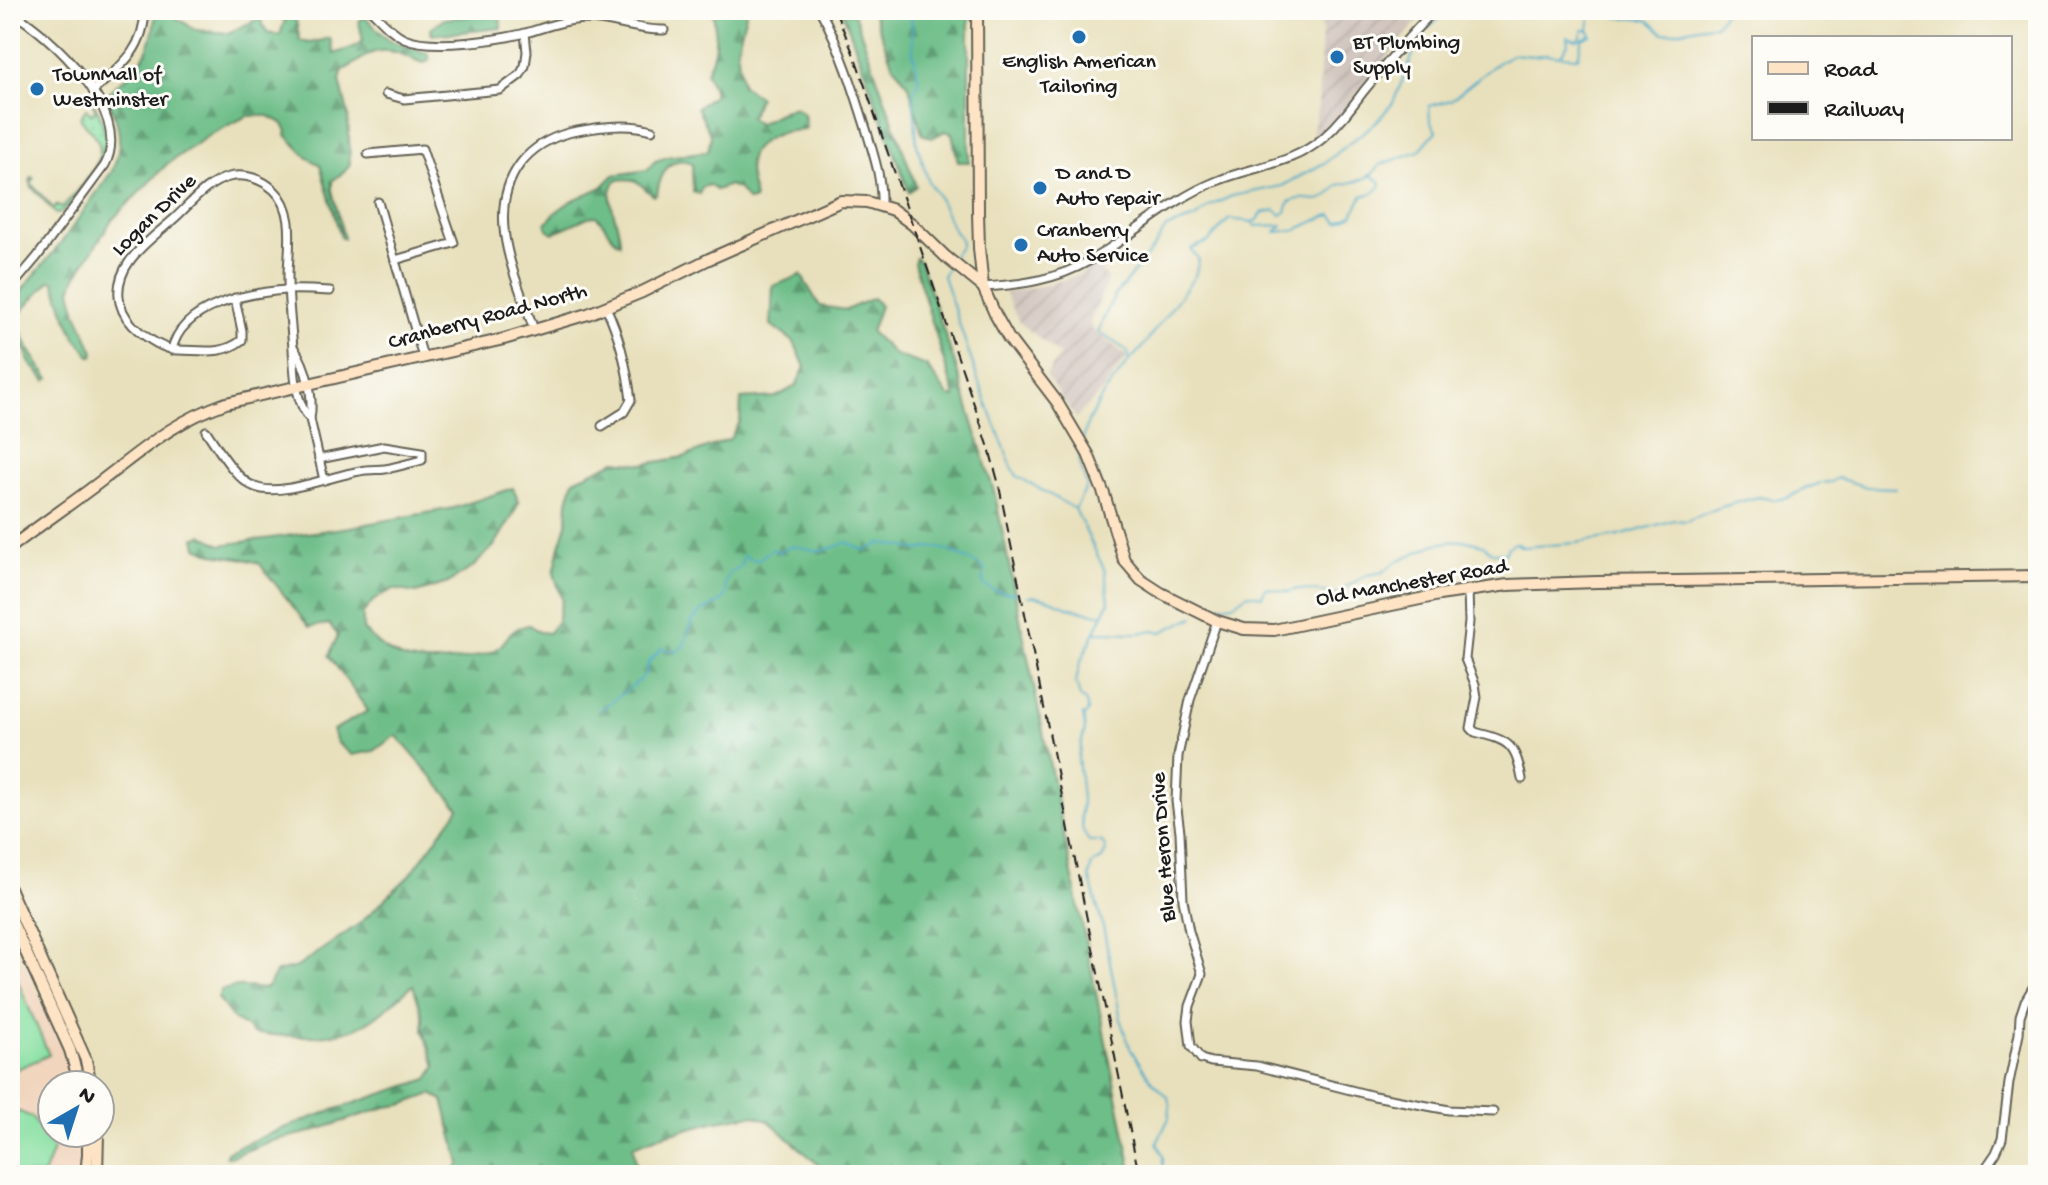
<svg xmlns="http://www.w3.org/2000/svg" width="2048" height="1185" viewBox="0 0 2048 1185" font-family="'Gochi Hand',sans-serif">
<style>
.built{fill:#f1d5bd}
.industrial{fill:url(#industrial-furrows)}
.grass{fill:url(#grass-dots);stroke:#527e60;stroke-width:2}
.forest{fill:url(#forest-firs);stroke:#456d52;stroke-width:2}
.pitch{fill:#89e0a3;stroke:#527e60;stroke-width:2}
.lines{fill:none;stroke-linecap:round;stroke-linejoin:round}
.stream{stroke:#48a9c7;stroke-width:2}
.street-casing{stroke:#636154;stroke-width:11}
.secondary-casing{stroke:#636154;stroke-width:14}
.street{stroke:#fff;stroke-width:7}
.secondary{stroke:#fee4c5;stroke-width:10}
.rail{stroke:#1c1c1c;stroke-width:2;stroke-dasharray:12 6;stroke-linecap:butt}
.poi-dot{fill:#1f6fb2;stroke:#fdfcf7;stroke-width:3}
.labels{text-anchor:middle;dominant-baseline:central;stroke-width:6;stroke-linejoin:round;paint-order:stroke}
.poi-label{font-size:22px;fill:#1c1c1c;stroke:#fdfcf7;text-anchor:start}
.street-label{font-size:22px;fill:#1c1c1c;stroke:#fdfcf7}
</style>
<defs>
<pattern id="industrial-furrows" width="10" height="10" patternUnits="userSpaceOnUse" patternTransform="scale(2)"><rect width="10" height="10" fill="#cec1ba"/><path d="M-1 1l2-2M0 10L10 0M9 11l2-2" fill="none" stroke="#b0a59f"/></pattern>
<pattern id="grass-dots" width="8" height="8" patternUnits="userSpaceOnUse" patternTransform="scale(2)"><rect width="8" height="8" fill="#89e0a3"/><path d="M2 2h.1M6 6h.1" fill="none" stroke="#76c08c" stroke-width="1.8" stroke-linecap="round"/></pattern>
<pattern id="forest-firs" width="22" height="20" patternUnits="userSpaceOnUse" patternTransform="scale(2)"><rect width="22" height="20" fill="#6ebe89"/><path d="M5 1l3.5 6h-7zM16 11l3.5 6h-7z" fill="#5a9a6f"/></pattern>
</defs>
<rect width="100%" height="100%" fill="#fdfcf7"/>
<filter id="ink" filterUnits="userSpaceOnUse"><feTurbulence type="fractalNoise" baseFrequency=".0125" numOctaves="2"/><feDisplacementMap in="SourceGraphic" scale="16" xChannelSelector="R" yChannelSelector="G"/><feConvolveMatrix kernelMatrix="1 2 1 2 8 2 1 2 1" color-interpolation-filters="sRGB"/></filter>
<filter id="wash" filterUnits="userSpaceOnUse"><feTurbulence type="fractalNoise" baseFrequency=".006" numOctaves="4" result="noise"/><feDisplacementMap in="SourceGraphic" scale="32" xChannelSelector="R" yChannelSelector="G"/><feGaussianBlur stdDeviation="1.8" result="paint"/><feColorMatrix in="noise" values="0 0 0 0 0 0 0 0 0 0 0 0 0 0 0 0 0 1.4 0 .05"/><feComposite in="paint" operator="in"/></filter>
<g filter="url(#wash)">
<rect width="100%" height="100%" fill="#e8e0bc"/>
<polygon class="built" points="10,935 65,1050 75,1085 52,1085 52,1133 81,1133 79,1175 10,1175"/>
<g class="industrial">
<polygon points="1320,10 1426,10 1335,120 1311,141 1318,105 1322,31"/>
<polygon points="1096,264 1108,279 1090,323 1092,329 1126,355 1126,360 1119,366 1105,388 1076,418 1046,376 1060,355 1019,322 1005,293 1045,285 1078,275"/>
</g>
<path class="grass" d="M89,95C124,148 96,169 64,211L56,214L32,187L30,181L32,177L34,178L31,183L53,208L57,205L62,208C75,193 105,165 99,144C96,134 86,126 80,118L86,109L91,114L96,110L88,97Z"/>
<g class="forest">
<path d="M155,10H172L177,18L196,30L228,33L260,18L267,33L280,35L286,16L295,15L300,41L310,43L330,38L334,54L354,47L363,41L359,22L362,18H366L388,40L429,54V61L423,63C407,57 390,46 372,53C361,58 353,66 343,70L340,80L348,114L350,165L345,171L332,181V190L344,238H341L320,165L308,158L286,135L287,131L282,123L269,116H247L211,134L167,164L111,221L76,277L71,290L77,313L94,352L93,356H90L75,337L63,309L54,281H50L24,308L18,320C23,343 36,361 49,379L46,381L29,362L25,349L10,329V304L58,247L112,171C120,153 122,136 115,117C113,109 106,101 109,94C112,87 122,81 127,77C147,59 155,36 155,10Z"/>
<polygon points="488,10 500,10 501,28 432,35 431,29 443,19 482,15"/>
<path d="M713,10H747L737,49L742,85L759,97L750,118L758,124L783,111L795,107L804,114L806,128C797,132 789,130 781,133C742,146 746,165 755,199L748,201L739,189L729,185L716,190L709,185L702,187L699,194L693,192L692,163C670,153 660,175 657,194L654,196C637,184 641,177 616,180C602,199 621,223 620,243C609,238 606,224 596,216L588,217L553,233L547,229L546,223L556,212L571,201L602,187L614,175L647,170L655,161L667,157L708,151L711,136L697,107L713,96C715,87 708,80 706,72C718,49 716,35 713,10Z"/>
<polygon points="842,10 853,10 855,16 916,186 909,192"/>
<polygon points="872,10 969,10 969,162 958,162 952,133 945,131 932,138 922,134 909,86 892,63"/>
<path d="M916,258L920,262L955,364L995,495L1133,1175H826L821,1167L769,1121L752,1115L717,1121L660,1136L633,1146L636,1164L635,1175H454L460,1163L443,1100L432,1094L401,1105L386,1107L311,1132L271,1141L230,1157L226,1156L227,1152C292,1122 360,1101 428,1079L436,1066L423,1030V1017L413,985C397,998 382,1014 364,1024C332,1042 288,1035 253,1034L247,1027L234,1020L218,998L221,990C228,989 236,986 243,987C265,987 264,997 276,972L297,967L359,924L410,875L459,808L396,735L374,751L352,755L337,743L333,730L368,711L329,656L338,635L329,624L309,627L259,563L245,559L213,554L197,547L195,538L202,535L221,545L350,527L454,508L513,488L519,502L513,515L494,546L473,567L448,583L416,593L393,589L373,601L363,614V629C392,662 418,666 459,660C470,658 486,655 495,650C512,639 503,630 529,625L540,632L549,633L557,621L562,600L554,573L560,546L567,524L568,501L574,480L615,461L644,464L684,457L730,439L740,421L741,399L776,397L796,386L805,367L794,342L771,325L773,286L801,275L820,306L846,310L873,298L880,306L871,332L895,355L927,366L948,396L955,397L914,263Z"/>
</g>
<g class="pitch">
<polygon points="10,963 49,1055 10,1072"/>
<polygon points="10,1108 32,1117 53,1150 43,1175 10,1175"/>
</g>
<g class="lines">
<g class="stream">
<polyline points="911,10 913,51 919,83 913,93 917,145 929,183 937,194 954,231 960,238 961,245 952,257"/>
<path d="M1603,10L1612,13L1617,17L1648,20L1663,33C1681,33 1697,25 1716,25L1726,10"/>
<polyline points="1562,56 1578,57 1582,39 1591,35 1589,31"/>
<path d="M1254,223L1255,226C1265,225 1273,226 1283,225L1276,232L1298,230V229L1324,217L1332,215L1338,222L1353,215L1362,196L1373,193L1380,187L1381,182L1372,176"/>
<polyline points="950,263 943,276 979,383 1012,467 1017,476 1075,509 1105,571 1109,602 1080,663 1076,682 1080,697 1086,702 1088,711 1085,716 1083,714 1085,729 1078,757 1082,799 1081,815 1083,832 1089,841 1100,841 1104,845 1106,851 1102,859 1092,864 1089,876 1104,931 1122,1025 1131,1050 1152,1081 1168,1097 1170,1107 1169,1118 1157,1143 1163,1156 1163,1175"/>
<path d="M1130,360L1141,349L1195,276L1199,260L1191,249L1208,242L1229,219L1253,222L1258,220L1262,213L1275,210L1281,215L1286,212L1289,202C1313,191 1316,213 1338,185L1358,181L1371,175L1380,165L1419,151L1436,131L1430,121L1429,106L1451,100L1497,63L1513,54L1534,56L1546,54L1560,56L1568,44L1567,37L1577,40L1580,38L1583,30H1589L1591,10"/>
<polyline points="1083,439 1088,422 1103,395 1129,361 1128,351 1098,332 1109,306 1116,294 1155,246 1166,228 1195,218 1210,206 1232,196 1282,186 1326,162 1376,122 1393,103 1417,45 1425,31 1450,10"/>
<polyline points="1075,509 1087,486 1080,465 1079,448"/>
<path d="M1028,596C1041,595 1053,601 1065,606C1076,610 1090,612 1103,615"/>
<polyline points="1214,607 1233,604 1248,594 1262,596 1265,589 1268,588 1288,592 1298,589 1338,594 1349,585 1367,575 1383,572 1397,561 1436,544 1463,540 1483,545 1492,552 1505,553 1508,547 1515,543 1523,547 1576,543 1619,536 1674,520 1686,521 1721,507 1750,499 1759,497 1775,500 1787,498 1807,488 1821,483 1831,482 1837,478 1867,487 1896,488"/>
<polyline points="1096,632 1139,633 1153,630 1162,632 1194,617"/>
<path d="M600,710L639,681L646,672L648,663L662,648L677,652L684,645L693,620L701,612L722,601L726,594L725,583L729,573L740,567L744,555L750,559L758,560L772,549L780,552C793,542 800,548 813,550C824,551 838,547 847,542C865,551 863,553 881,543L922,550C938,540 965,560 982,566L985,572L982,581C989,593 1005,592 1018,594"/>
</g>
</g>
</g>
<g filter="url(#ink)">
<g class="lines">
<g class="street-casing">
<g id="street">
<path d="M371,10C381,20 391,32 404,38C432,50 496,40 526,33C545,27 565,20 585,19C612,19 637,31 664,30"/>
<path d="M820,10C841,48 854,90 867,132C874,157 882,178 881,205"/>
<polyline points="2027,10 2038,12"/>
<path d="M10,11C52,36 133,112 105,165L37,257L10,289"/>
<polyline points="1965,11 1967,10"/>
<path d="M93,91C121,66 144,50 145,10"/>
<polyline points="386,94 404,99 500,90 520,75 525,66 527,52 525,33"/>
<polyline points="368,154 422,149 454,243 395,260"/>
<polyline points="378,202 423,357"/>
<path d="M983,287C1020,285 1056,280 1089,261C1133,236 1169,200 1217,181C1253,166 1292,165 1323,138C1339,124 1351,108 1363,92C1386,64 1409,35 1435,10"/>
<path d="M235,298L242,331V340C222,356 201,350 178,350C165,350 150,340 140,332C130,324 123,315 120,303C111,264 152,239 176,217C192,202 208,182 229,177C245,173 262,179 274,190C297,211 288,249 288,277C288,297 290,317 292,337C295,363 292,398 310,419"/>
<path d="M534,330C517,279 483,214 520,164C533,147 551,137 572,132C596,127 628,122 652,130"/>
<path d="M294,348C307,367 314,397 310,419L324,480"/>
<path d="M172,350C181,305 248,293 286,290C300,289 315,290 330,291"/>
<path d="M602,426L624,412L631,400C627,368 620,336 606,307"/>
<path d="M206,431C218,448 236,480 255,487C281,498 338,473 366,470C373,469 379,470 385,469C397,467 410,463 422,460V452L384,446L319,459"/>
<path d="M1468,590L1469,622L1465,659L1475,684L1477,697L1471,728L1475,732C1509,741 1515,743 1522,779"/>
<polyline points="1217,621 1190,700 1178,756 1176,801 1180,832 1183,900 1189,931 1202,974 1190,1006 1188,1021 1191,1046 1201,1059 1211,1062 1257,1066 1374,1096 1449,1110 1493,1112"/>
<polyline points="1981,1175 1996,1153 2002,1139 2009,1083 2019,1034 2020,1016 2025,1001 2038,979"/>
</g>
</g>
<g class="secondary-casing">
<g id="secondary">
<polyline points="977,10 978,212 979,248 983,287 995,314 1009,339 1057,402 1088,454 1104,494 1124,560 1141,580 1161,593 1217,621 1244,629 1274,630 1439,595 1508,585 1597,582 2038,576"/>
<path d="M10,548C41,524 74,502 105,478C147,446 175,421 226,403L504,339L588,314L642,292L709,259L841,201L867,202L893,210L912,224L946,257L983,287"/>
<polyline points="10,890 86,1060 91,1085"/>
<polyline points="10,917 70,1050 80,1085"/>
<polyline points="86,1175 88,1154 88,1133"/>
<polyline points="97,1175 98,1133"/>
</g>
</g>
<use href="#street" class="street"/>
<use href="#secondary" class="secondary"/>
<polyline class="rail" points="835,10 856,60 988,445 998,481 1139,1175"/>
</g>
</g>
<g class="poi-dot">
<circle cx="1079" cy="37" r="8"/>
<circle cx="1337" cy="57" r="8"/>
<circle cx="37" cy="89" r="8"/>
<circle cx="1040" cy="188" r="8"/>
<circle cx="1021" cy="245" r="8"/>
</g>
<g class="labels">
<g class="poi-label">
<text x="1353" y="44">BT Plumbing<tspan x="1353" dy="25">Supply</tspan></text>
<text x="1079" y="63" text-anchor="middle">English American<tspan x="1079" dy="25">Tailoring</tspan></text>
<text x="53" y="76">TownMall of<tspan x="53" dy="25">Westminster</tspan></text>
<text x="1056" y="175">D and D<tspan x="1056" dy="25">Auto repair</tspan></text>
<text x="1037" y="232">Cranberry<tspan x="1037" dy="25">Auto Service</tspan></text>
</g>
<g class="street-label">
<text transform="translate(155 216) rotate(-44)">Logan Drive</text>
<text transform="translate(488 318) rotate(-15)">Cranberry Road North</text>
<text transform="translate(1412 584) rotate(-10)">Old Manchester Road</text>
<text transform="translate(1165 847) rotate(-94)">Blue Heron Drive</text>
</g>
</g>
<rect width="2048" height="1185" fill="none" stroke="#fdfcf7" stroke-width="40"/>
<rect x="1752" y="36" width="260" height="104" fill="#fdfcf7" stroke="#a3a29f" stroke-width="2"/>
<rect x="1768" y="62" width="40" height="12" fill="#fee4c5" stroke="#a3a29f" stroke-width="2"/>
<text x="1824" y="76" font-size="24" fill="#1c1c1c">Road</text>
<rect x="1768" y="102" width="40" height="12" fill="#1c1c1c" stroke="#a3a29f" stroke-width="2"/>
<text x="1824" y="116" font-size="24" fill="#1c1c1c">Railway</text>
<g transform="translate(76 1109) rotate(39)"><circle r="38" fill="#fdfcf7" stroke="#a3a29f" stroke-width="2"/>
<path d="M0-6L14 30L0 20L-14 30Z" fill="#1f6fb2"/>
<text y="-12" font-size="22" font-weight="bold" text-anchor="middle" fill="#1c1c1c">N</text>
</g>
</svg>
